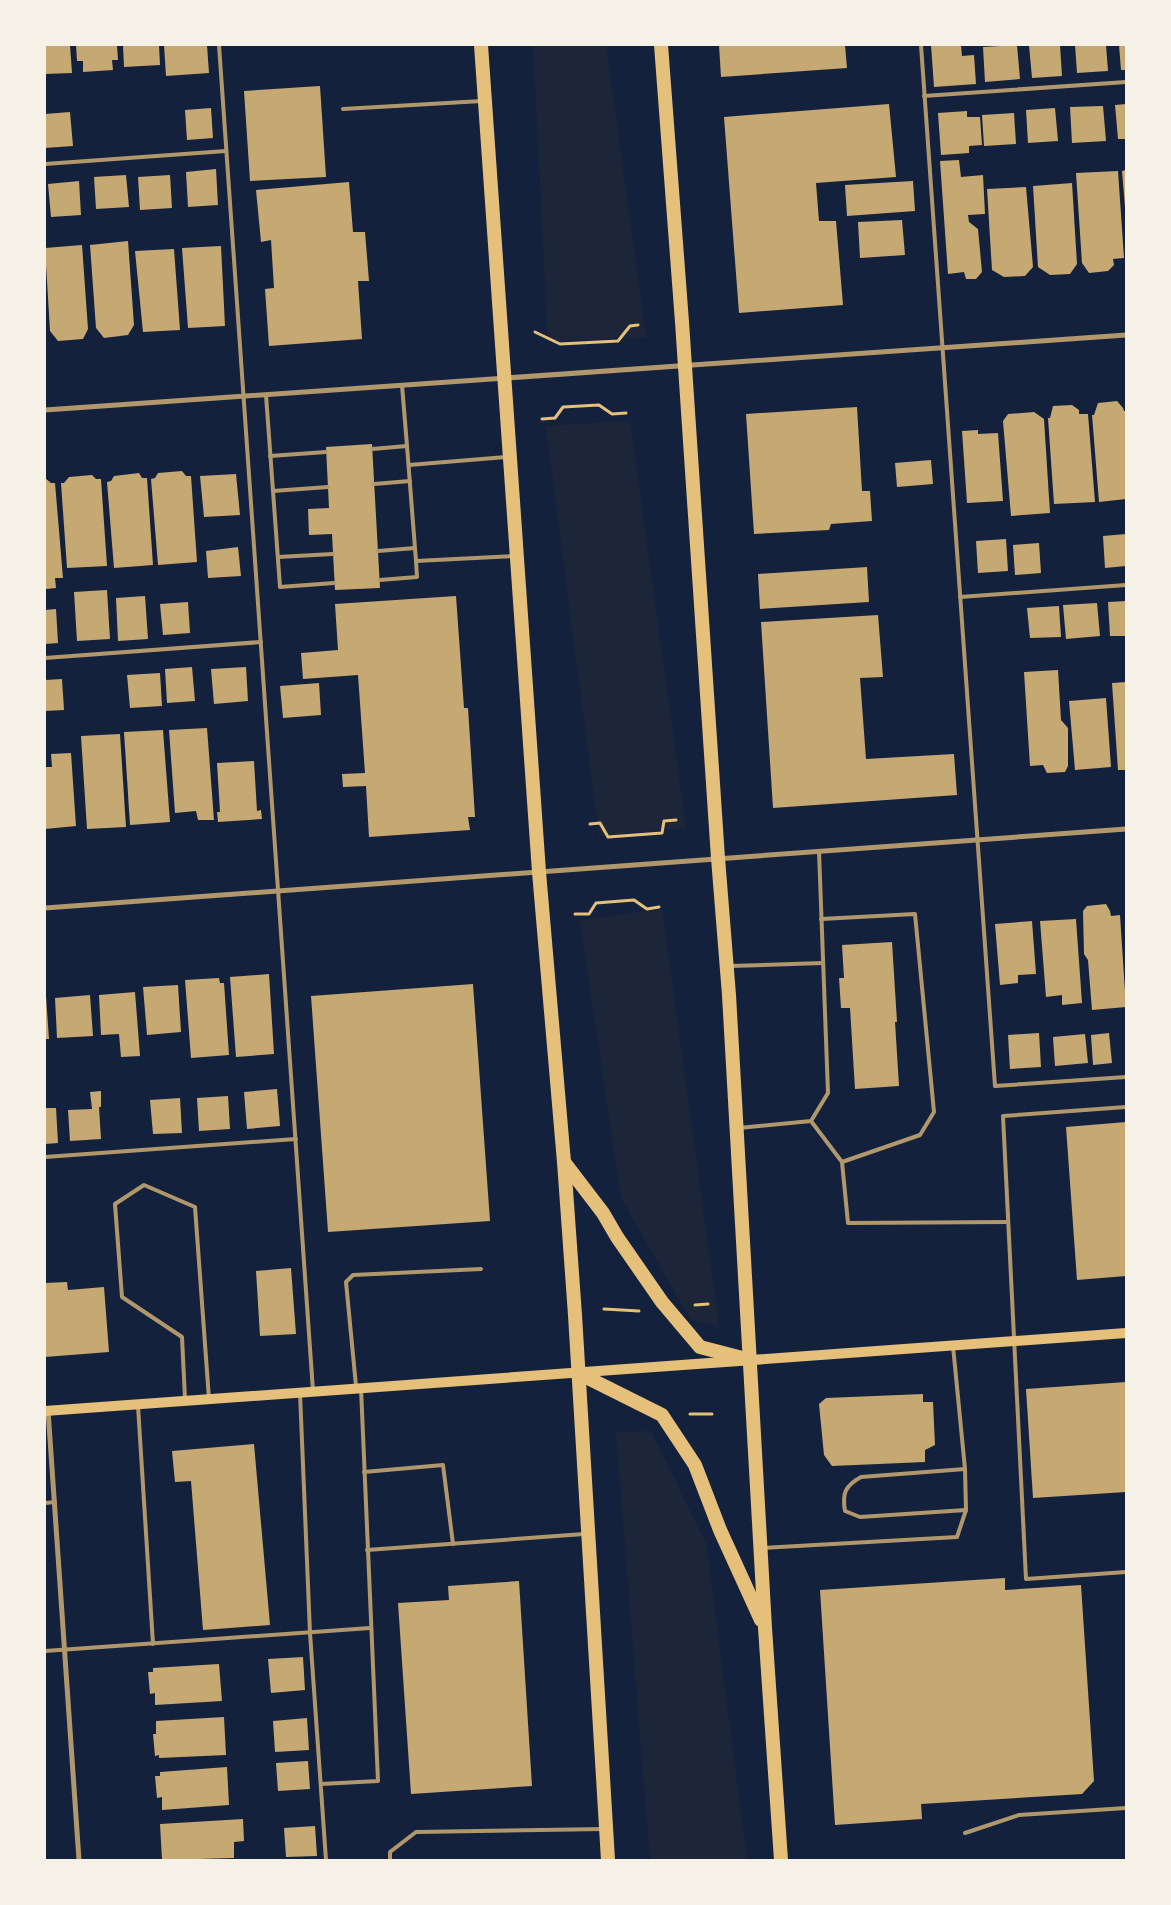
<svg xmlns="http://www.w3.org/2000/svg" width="1171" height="1905" viewBox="0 0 1171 1905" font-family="'Source Sans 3',sans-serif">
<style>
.green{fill:#1d2539}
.building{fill:#c6a872}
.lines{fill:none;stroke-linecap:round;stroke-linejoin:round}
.path{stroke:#e5c07b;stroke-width:3}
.service{stroke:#b1986c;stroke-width:4}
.minor{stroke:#b1986c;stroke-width:5}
.secondary{stroke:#e5c07b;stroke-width:10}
.trunk{stroke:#e5c07b;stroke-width:14}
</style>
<rect width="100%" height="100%" fill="#14213d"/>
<g class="green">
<polygon points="533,45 606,45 646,337 548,342"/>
<polygon points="630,421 686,828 599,836 546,426"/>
<polygon points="662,909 719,1326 691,1320 621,1198 580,920"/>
<polygon points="651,1431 706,1543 747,1860 650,1860 616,1432"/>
</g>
<g class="building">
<polygon points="45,45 70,45 72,73 45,74"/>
<polygon points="76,45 117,45 118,60 112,60 113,70 83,72 83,61 77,61"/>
<polygon points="123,45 159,45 160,65 124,67"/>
<polygon points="164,45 207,45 209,73 166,76"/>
<polygon points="719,45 845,45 847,68 721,77"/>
<polygon points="931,45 961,45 962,56 974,55 976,84 934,87"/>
<polygon points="1017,45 1020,79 985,82 983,47"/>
<polygon points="1029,45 1060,45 1062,76 1032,78"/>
<polygon points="1075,45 1106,45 1108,71 1077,73"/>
<polygon points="1119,45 1126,45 1126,70 1121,70"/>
<polygon points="320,86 326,177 250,181 244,91"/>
<polygon points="889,104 896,177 816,183 819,221 836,221 843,305 739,313 724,117"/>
<polygon points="1126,104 1126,139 1118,139 1115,105"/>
<polygon points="1103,106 1106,141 1072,143 1070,107"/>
<polygon points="211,108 213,138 187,140 185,110"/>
<polygon points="1055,108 1058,141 1028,143 1026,110"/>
<polygon points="967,111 967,117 980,117 982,145 969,146 969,153 941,155 938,113"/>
<polygon points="70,112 73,146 45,148 45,114"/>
<polygon points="1014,113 1016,144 984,146 982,115"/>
<polygon points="959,160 961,177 983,175 985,214 968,215 969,222 978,229 982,272 976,279 966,279 964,272 948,274 940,161"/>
<polygon points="216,169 218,205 188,207 186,172"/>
<polygon points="1126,170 1126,207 1125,207 1122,171"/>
<polygon points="1118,171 1124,258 1113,259 1114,265 1108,271 1089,273 1082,263 1076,173"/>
<polygon points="126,175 129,207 96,209 94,177"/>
<polygon points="170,175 172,208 140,210 138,177"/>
<polygon points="79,181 81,215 51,217 48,184"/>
<polygon points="913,181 915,211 847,216 845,185"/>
<polygon points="349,182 353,232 365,232 369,281 358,281 362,339 269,346 265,289 274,288 271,240 261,242 256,190"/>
<polygon points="1072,183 1077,264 1070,274 1050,275 1038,267 1033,186"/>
<polygon points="1026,187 1033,267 1025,276 1004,277 992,270 987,189"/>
<polygon points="902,220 905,255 860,258 858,222"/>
<polygon points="128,241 134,325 128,335 104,338 96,328 90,245"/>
<polygon points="82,245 88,329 83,339 58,341 50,331 45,248"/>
<polygon points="221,246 225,326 188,328 182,248"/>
<polygon points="174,249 180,330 143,332 135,251"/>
<polygon points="1117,401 1123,408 1124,411 1126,411 1126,499 1099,502 1092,415 1094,415 1098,403"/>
<polygon points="1072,405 1079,410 1079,414 1088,414 1095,502 1054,504 1048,418 1050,418 1053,406"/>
<polygon points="857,407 862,491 870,491 872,521 831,524 829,530 754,534 746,414"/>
<polygon points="1034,412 1044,419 1050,513 1011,516 1003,421 1008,414"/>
<polygon points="978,430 978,434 998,433 1003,501 967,503 962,431"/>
<polygon points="372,444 380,588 335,590 332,534 309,535 308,509 329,508 326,447"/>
<polygon points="931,460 933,484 897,487 895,463"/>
<polygon points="182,471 186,476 191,476 197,562 158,565 151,479 155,478 158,473"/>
<polygon points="139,473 142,478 147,478 153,565 114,568 107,482 111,481 114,476"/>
<polygon points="236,474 240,515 204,517 200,476"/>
<polygon points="92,475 96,479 101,479 107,566 67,568 61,483 64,483 69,477"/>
<polygon points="45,478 51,483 55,483 63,578 55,578 56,588 46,589"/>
<polygon points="1126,534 1126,566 1105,568 1103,536"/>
<polygon points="1006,539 1008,571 978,573 976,541"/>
<polygon points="1039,543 1041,573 1015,575 1013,545"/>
<polygon points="238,547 241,576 208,578 206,551"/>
<polygon points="867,567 869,602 760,609 758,574"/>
<polygon points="107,590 110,639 77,641 74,592"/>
<polygon points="145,596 148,639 118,641 116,598"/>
<polygon points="456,596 464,708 468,708 475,817 468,817 470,830 369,837 366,786 343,787 342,774 365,773 358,675 303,679 301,653 338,650 335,604"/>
<polygon points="1126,601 1126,636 1110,636 1108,602"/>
<polygon points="188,602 190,633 163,635 160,604"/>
<polygon points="1097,603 1100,636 1066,639 1063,605"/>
<polygon points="1059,606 1061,637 1030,638 1027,608"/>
<polygon points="56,609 58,643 45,644 45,610"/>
<polygon points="878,615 883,677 860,678 866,759 954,754 957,795 773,808 761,622"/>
<polygon points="192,667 195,701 167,703 165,669"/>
<polygon points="246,667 248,701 214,704 211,669"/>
<polygon points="1058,670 1061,720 1068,728 1068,766 1065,772 1047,773 1043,765 1030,766 1024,672"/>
<polygon points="160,673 162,706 130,708 127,675"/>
<polygon points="62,679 64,710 45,711 45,680"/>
<polygon points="1126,682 1126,770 1118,770 1112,683"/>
<polygon points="319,683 321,715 283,718 280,686"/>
<polygon points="1106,698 1111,767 1075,770 1069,701"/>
<polygon points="207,728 214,820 198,820 196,811 175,813 169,730"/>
<polygon points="163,730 170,822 130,825 124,732"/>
<polygon points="120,734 126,827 87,829 81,736"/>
<polygon points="71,753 76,826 45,829 45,767 52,767 51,754"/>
<polygon points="254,761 257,811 261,810 262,819 218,822 217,812 220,812 217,763"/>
<polygon points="1106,904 1110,911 1111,916 1120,915 1126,1007 1092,1010 1088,960 1084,954 1083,911 1087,906"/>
<polygon points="1076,919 1082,1003 1062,1005 1062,995 1046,997 1040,921"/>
<polygon points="1032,921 1036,974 1018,975 1018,983 1000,985 995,924"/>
<polygon points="892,942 897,1022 895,1022 899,1086 855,1089 850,1008 841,1008 839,978 844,978 842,945"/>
<polygon points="269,974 274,1054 236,1057 230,977"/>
<polygon points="219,978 220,983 224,983 229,1055 191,1058 185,980"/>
<polygon points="473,984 490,1221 328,1232 311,996"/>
<polygon points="178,985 181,1032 147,1035 143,987"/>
<polygon points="135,992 140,1056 121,1057 119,1034 101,1035 99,995"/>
<polygon points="90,995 93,1036 57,1038 55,998"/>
<polygon points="45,996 46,996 49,1039 45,1039"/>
<polygon points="1039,1033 1041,1067 1010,1069 1008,1035"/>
<polygon points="1109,1033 1112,1063 1093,1065 1091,1035"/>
<polygon points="1085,1034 1088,1063 1055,1066 1053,1037"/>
<polygon points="277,1089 280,1126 247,1129 244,1092"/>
<polygon points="101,1091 101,1107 99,1107 101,1139 70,1141 68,1110 92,1109 90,1092"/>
<polygon points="228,1096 230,1129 199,1131 197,1098"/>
<polygon points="180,1098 182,1133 153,1134 150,1100"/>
<polygon points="45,1108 56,1108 58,1143 45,1144"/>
<polygon points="1126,1122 1126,1276 1077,1280 1066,1127"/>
<polygon points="291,1268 296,1334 260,1336 256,1271"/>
<polygon points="67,1282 68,1290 104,1287 109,1352 45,1357 45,1283"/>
<polygon points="1126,1382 1126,1492 1033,1498 1026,1389"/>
<polygon points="923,1394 923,1402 933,1402 935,1445 925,1450 925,1462 832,1466 824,1455 819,1404 826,1398"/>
<polygon points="254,1444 270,1625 203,1630 191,1481 175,1482 172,1451"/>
<polygon points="1005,1578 1005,1590 1081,1585 1094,1781 1082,1794 921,1804 922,1819 835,1825 820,1590"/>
<polygon points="519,1581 532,1786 411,1794 398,1603 449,1600 448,1586"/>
<polygon points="303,1657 305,1690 271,1693 268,1659"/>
<polygon points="219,1664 222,1701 155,1705 155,1693 150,1694 148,1672 153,1672 153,1668"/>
<polygon points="224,1717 226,1755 159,1758 159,1755 155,1756 153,1734 156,1734 156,1721"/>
<polygon points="307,1718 309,1750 275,1752 273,1721"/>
<polygon points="308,1761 310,1789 278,1791 276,1763"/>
<polygon points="227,1767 229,1805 162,1810 162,1797 157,1798 155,1776 160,1776 160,1772"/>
<polygon points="243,1819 244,1841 234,1842 234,1858 162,1860 160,1824"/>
<polygon points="315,1826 317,1856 286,1857 284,1828"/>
</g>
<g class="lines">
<g class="path">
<polyline points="535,332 560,344 618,341 630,326 638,325"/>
<polyline points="542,419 555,418 563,407 599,405 612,414 626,413"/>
<polyline points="590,824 600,823 608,837 662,833 664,821 676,820"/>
<polyline points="575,914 589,914 596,903 634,900 647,909 659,907"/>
<polyline points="695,1305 708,1304"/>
<polyline points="604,1309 639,1311"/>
<polyline points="690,1414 712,1414"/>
</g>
<g class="service">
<polyline points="219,45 313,1391"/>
<polyline points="921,45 995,1086 1126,1077"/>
<polyline points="924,96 1126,82"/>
<polyline points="343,109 482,101"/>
<polyline points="45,164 226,151"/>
<polyline points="402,385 407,446"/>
<polyline points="266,395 280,587 334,583"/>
<polyline points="372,449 407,446 416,561 417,577 380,580"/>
<polyline points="270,456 326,452"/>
<polyline points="409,465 506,457"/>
<polyline points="374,484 410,481"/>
<polyline points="273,491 328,487"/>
<polyline points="378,551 415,548"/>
<polyline points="278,557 333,554"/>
<polyline points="416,561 513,556"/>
<polyline points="960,597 1126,585"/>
<polyline points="45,658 261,642"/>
<polyline points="821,919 915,914 934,1112 920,1135 842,1162"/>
<polyline points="730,966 823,963"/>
<polyline points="1126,1107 1003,1116 1026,1579 1126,1572"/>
<polyline points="811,1121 842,1162 848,1223 1008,1222"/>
<polyline points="739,1128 811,1121 828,1093 819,851"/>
<polyline points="45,1157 296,1139"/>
<polyline points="356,1386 346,1282 353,1275 481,1269"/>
<polyline points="300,1393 310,1633 326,1860"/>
<polyline points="185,1399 182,1337 122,1297 115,1204 144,1185 195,1207 209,1399"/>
<polyline points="138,1406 153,1644"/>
<path d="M965,1469L861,1477C845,1486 842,1493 845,1511L860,1517L966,1510"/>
<polyline points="364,1472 443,1465 453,1544"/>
<polyline points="45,1503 55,1502"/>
<polyline points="762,1548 957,1537 966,1510 965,1469 953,1346"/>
<polyline points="367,1550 584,1534"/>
<polyline points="45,1651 370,1628"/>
<polyline points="321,1784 378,1781 361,1388"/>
<polyline points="965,1833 1019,1815 1126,1808"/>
<polyline points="390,1860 390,1852 416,1832 603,1829"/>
</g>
<g class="minor">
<polyline points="45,410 1126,335"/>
<polyline points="45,908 1126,829"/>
<polyline points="48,1410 79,1860"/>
</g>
<polyline class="secondary" points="45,1411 1126,1333"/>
<g class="trunk">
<polyline points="481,45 539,872 564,1162 575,1315 608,1860"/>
<polyline points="661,45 682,322 718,858 729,995 765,1628 781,1860"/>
<polyline points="564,1162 603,1213 617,1237 662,1302 700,1347 750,1360"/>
<polyline points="578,1373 662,1415 695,1465 720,1530 761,1620"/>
</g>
</g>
<rect width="1171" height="1905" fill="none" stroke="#f6f1e7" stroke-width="92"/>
</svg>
